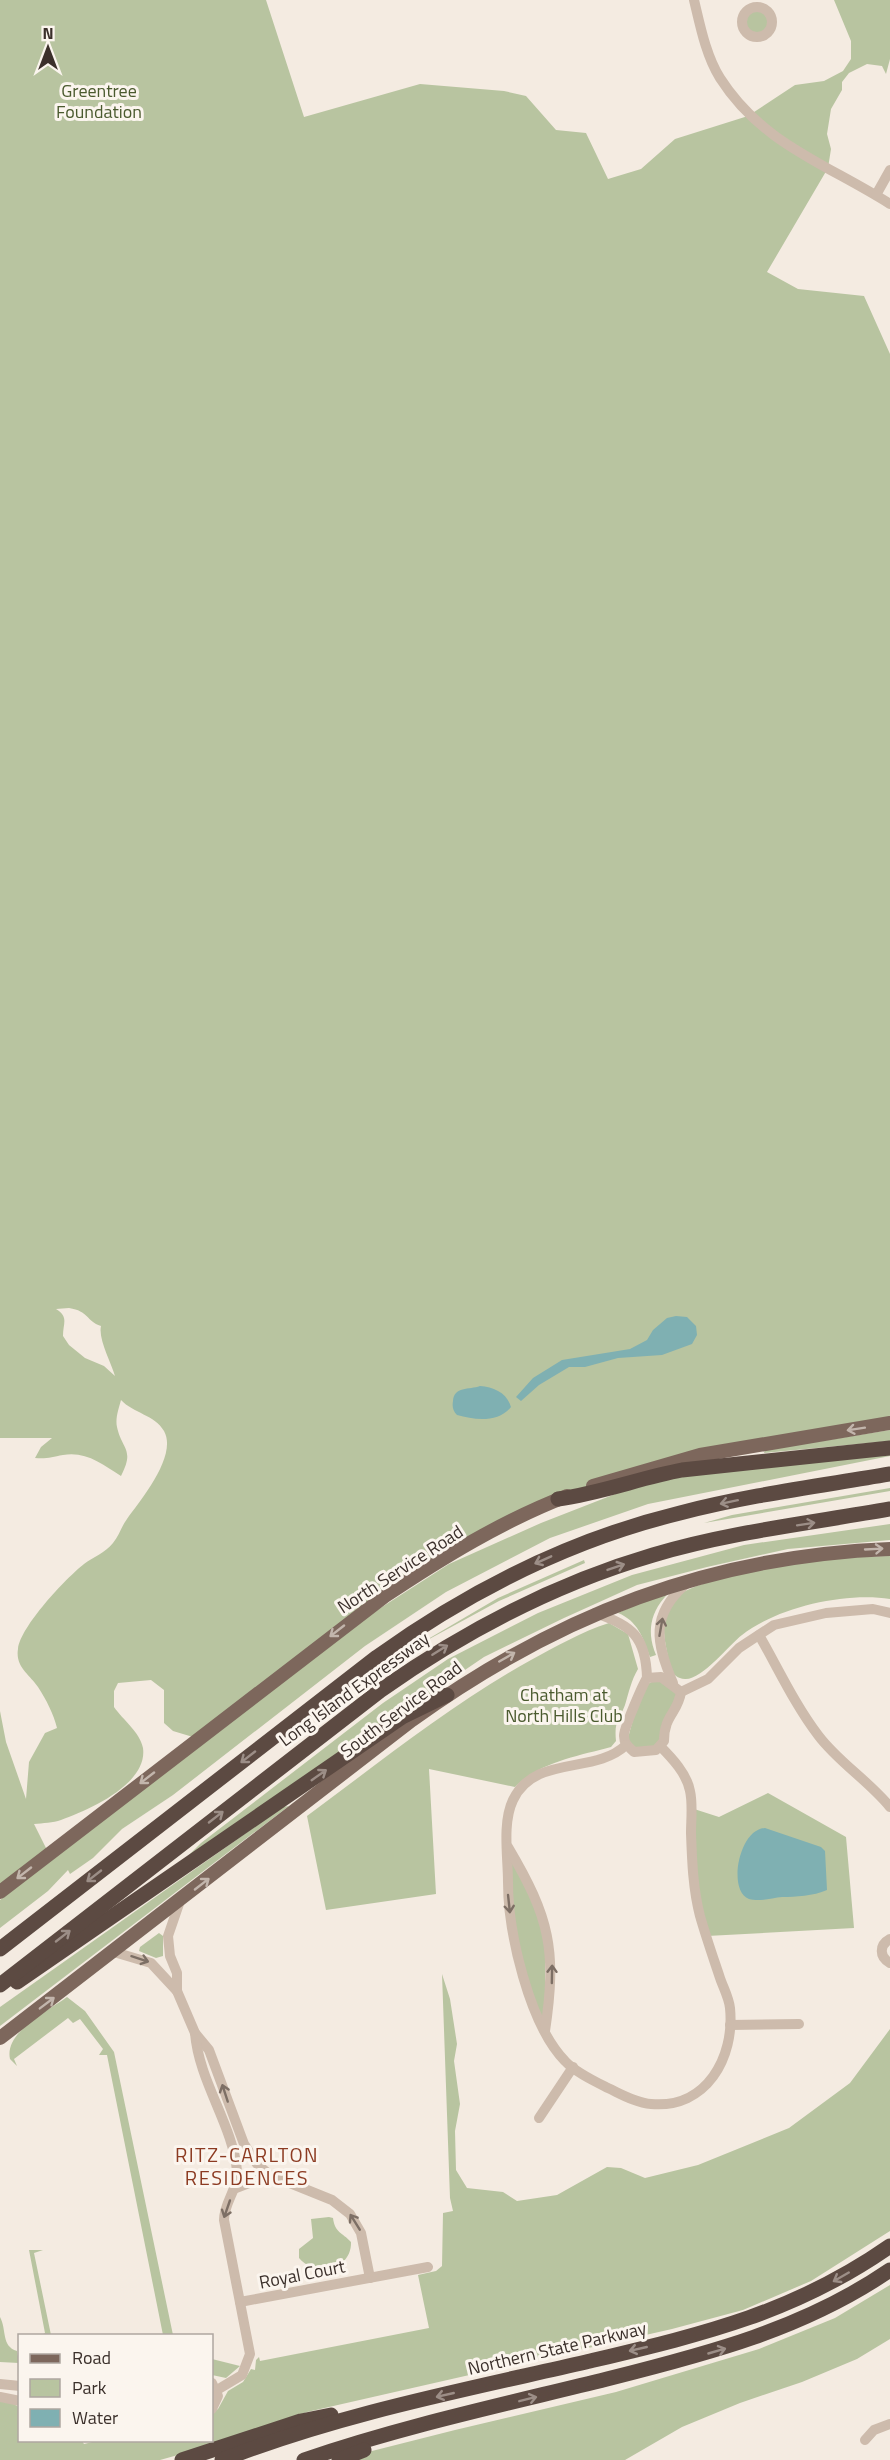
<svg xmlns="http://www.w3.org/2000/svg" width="890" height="2460" viewBox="0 0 890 2460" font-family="'Titillium Web',sans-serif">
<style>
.green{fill:#b8c4a0;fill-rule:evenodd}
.water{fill:#7fb0b2}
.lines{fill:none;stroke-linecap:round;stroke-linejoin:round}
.minor{stroke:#cdbbac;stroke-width:10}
.major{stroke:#7d675c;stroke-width:14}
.highway{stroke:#5c4a42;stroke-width:15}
.oneway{stroke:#c2b5ac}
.oneway2{stroke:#9c8e87}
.oneway3{stroke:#7d6f65}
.labels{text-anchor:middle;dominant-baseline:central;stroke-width:6;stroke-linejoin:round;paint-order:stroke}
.park-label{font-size:18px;fill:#4a5a2e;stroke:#fbf5ee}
.street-label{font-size:18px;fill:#3b302b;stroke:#fbf5ee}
.neighbourhood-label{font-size:20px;letter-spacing:1.5px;fill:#8c3b22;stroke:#fbf5ee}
</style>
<rect width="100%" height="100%" fill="#f4ebe1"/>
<g class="green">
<path d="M0,0H266L304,117L420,84L504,91L526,96L556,130L586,133L608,179L641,169L675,139L748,116L795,85L824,81L843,71L851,59V41L834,0H890V59L886,74L882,66L867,64L849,73L842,82V90L831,109L827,134L831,149L828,168L767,272L798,289L864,296L890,354V1423L822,1434L596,1485L437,1562L193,1737L173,1731L164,1723V1690L151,1680L118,1683L114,1691V1707C123,1720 140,1732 143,1748C148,1784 89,1810 61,1820C53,1823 43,1823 34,1824L49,1854L0,1892V1711L6,1742L26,1799L29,1762L45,1733L57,1728C54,1715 46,1699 38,1687C30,1675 15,1667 18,1649C20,1627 66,1578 84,1564C93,1557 105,1553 113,1543C119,1536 121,1527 127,1519C140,1501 178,1456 164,1431C155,1415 133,1413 121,1400C119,1408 115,1418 117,1427C122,1450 135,1449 121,1476C102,1464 86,1451 63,1455C52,1457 47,1459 35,1458L41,1447L52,1438H0ZM69,1308C89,1311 86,1321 101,1326C98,1339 111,1362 115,1376L104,1366L85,1358L69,1345L63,1336C63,1323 69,1317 56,1309Z"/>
<circle cx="757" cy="22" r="15"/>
<polygon points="890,1430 890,1441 764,1453 765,1450"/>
<polygon points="890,1452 890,1456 648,1504 550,1538 446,1592 365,1646 173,1795 122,1829 93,1858 70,1874 68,1870 48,1891 0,1928 0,1900 368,1616 449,1564 541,1523 646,1482 754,1466"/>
<polygon points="890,1488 890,1491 704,1523 732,1515"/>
<polygon points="890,1524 890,1540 788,1549 707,1567 637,1585 564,1618 484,1657 180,1864 201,1843 383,1703 448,1659 538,1613 632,1575 744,1545"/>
<path d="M890,1556V1599C845,1592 778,1607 742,1635C729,1645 702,1680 685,1679C670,1678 669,1664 667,1652C663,1632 661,1617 673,1600C687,1581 782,1564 808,1560C835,1557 863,1557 890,1556Z"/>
<polygon points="584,1560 585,1563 499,1601 411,1649 498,1598"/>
<path d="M674,1588C652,1607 645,1628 656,1655L650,1657C643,1638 638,1621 618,1613Z"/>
<path d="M609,1623L628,1634L638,1669C631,1681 629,1692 625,1705C619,1721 614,1721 616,1741L611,1747C578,1756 540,1762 515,1787L429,1769L436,1894L326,1910L307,1816C380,1762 452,1704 531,1660C557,1646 581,1632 609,1623Z"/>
<polygon points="661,1677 681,1692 664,1741 645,1753 626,1745 642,1687"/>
<polygon points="768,1793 846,1837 854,1928 707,1936 700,1915 691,1808 719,1817"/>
<polygon points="289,1806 0,2026 0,2007 283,1807"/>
<polygon points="508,1846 545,1925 545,2032 516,1951"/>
<polygon points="159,1933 163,1936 163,1956 156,1958 139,1951 140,1947"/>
<polygon points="442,1974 450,1999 457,2044 454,2061 460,2104 455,2131 456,2170 467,2188 503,2192 517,2201 557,2195 607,2167 621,2168 645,2178 698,2165 789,2128 850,2083 890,2029 890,2231 811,2281 743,2310 672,2329 307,2412 228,2441 160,2460 0,2460 0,2401 8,2401 19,2407 20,2440 82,2441 84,2444 100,2440 212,2440 212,2413 218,2409 228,2391 243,2382 251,2369 255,2370 256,2360 259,2357 260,2361 429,2328 418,2275 436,2271 442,2266 443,2213 453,2211 450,2198"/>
<path d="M67,1997L85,2011L114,2052L173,2335H163L107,2055H99L103,2049L80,2019L73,2023L68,2018L14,2059L17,2066L10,2059C4,2032 48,2011 67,1997Z"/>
<path d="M329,2217L333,2218C335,2233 342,2232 351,2242C352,2269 317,2279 299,2258V2249L313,2238L311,2219Z"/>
<polygon points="29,2250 43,2250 34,2253 51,2335 42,2335 45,2333"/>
<polygon points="890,2285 890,2339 857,2359 802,2382 740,2403 682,2427 625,2460 349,2460 372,2451 455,2430 616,2392 759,2349 835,2318"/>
<path d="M0,2317C7,2330 1,2346 17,2351L19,2363L0,2362Z"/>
<polygon points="212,2359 240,2366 226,2378 212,2375"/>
</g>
<g class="water">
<polygon points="676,1316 687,1317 696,1326 697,1335 692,1344 662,1355 618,1358 585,1367 569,1367 539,1385 521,1401 516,1397 533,1378 562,1360 630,1349 647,1340 653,1330 667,1318"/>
<path d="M480,1386C494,1387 507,1393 511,1407C498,1423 475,1420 457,1415C453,1411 452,1407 453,1401C454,1386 469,1390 480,1386Z"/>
<path d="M765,1828L821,1847L825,1851L827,1890C813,1896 796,1897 782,1897C772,1898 759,1902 749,1899C727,1891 739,1829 765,1828Z"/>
</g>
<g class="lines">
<g class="minor">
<path d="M694,0C700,25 706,56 720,78C762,144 827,164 890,204"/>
<circle cx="757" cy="22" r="15"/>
<polyline points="876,195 890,170"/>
<path d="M595,1613C632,1625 646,1637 647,1678"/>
<path d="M759,1635C778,1668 795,1705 818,1735C838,1762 868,1780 890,1807"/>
<path d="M661,1677L681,1692C678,1713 664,1715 664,1741L656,1750L634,1752C629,1747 624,1744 624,1736C623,1730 643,1684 647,1678Z"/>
<path d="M673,1683C656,1643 650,1615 686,1584"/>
<polyline points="681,1692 708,1679 739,1648 774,1625 826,1613 873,1609 890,1613"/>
<path d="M626,1745C595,1775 535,1754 513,1800C502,1823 508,1857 508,1882C508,1932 529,2024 565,2061C575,2072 594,2081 608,2088C621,2094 636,2103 651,2104C706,2109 735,2058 730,2008C729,1998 723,1987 720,1978C713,1957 706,1937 700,1916C693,1889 692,1861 691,1833C691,1820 693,1804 690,1791C687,1774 672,1758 660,1746"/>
<path d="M508,1847C550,1918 557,1950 545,2031"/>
<polyline points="180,1901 168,1936 170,1956 177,1973 177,1991 195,2033 209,2050 244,2144 257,2164 270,2175 332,2200 350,2214 361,2233 370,2278"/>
<path d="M890,1939C879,1945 879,1957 890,1963"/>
<polyline points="114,1952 151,1963 177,1991"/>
<polyline points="730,2025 799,2024"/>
<path d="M195,2033C199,2082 233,2125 237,2171C238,2190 224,2202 224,2220L250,2354L242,2375L217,2390"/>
<polyline points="539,2118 573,2067"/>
<polyline points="236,2188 270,2175"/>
<polyline points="240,2302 428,2267"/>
<polyline points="212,2383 218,2396 212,2409"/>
<polyline points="0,2384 20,2386"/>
<polyline points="0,2397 20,2401"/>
<polyline points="865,2440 874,2430 890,2424"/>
</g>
<g class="major">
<polyline points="593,1486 700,1455 890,1423"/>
<path d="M0,1892L385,1596C442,1558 502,1521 567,1496"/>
<path d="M0,2038L412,1720C558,1615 709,1556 890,1549"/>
</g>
<g class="highway">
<path d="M558,1499C601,1493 640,1478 682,1470L890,1448"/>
<path d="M0,1949L377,1657C469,1591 569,1540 680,1513C749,1495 820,1486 890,1474"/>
<polyline points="17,1982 402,1717 447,1695"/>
<path d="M0,1985L381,1690C465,1631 554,1584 653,1555C730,1532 811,1523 890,1509"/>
<polyline points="182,2460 301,2421 331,2415"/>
<path d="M222,2460C339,2414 464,2390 586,2362C699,2335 793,2314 890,2246"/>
<path d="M304,2460C403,2426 506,2404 607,2379C707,2354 804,2329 890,2270"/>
<polyline points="339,2460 364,2450"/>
</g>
</g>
<defs><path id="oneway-shaft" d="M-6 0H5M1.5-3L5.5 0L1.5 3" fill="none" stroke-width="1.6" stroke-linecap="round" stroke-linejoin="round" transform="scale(1.5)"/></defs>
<g class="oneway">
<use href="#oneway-shaft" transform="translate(856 1429) rotate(171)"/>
<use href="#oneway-shaft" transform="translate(874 1549) rotate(-3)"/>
<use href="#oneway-shaft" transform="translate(337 1631) rotate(142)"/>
<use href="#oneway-shaft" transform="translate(507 1657) rotate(-30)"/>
<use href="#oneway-shaft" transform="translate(147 1778) rotate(142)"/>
<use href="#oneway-shaft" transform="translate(24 1873) rotate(142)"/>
<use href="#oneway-shaft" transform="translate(202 1884) rotate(-38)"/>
<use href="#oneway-shaft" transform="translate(47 2003) rotate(-37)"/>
</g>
<g class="oneway2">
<use href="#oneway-shaft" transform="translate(729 1502) rotate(168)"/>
<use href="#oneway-shaft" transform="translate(806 1524) rotate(-9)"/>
<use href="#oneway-shaft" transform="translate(543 1560) rotate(156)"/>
<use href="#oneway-shaft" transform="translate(616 1567) rotate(-19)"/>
<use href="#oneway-shaft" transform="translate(440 1650) rotate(-32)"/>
<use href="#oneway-shaft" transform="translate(248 1757) rotate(142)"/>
<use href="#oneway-shaft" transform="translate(319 1775) rotate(-35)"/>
<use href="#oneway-shaft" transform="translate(216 1817) rotate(-38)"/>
<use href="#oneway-shaft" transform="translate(94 1876) rotate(142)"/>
<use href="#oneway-shaft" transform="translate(63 1936) rotate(-38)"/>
<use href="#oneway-shaft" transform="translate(841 2277) rotate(150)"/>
<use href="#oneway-shaft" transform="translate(638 2349) rotate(167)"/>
<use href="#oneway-shaft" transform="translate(717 2351) rotate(-16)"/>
<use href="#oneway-shaft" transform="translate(445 2395) rotate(167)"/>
<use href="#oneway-shaft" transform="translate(528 2399) rotate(-14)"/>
</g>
<g class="oneway3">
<use href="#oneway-shaft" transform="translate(661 1627) rotate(-80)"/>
<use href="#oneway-shaft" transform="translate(509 1904) rotate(84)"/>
<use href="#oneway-shaft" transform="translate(140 1959) rotate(18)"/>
<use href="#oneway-shaft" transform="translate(552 1974) rotate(-89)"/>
<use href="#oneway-shaft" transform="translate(225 2093) rotate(-108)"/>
<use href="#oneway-shaft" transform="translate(227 2209) rotate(109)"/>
<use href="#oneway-shaft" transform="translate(355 2222) rotate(-122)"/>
</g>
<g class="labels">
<g class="park-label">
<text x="99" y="90">Greentree<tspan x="99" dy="21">Foundation</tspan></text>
<text x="564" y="1694">Chatham at<tspan x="564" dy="21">North Hills Club</tspan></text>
</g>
<g class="street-label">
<text transform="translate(400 1569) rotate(-33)">North Service Road</text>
<text transform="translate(354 1689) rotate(-36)">Long Island Expressway</text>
<text transform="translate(401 1709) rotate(-37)">South Service Road</text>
<text transform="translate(302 2274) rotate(-11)">Royal Court</text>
<text transform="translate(557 2348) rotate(-13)">Northern State Parkway</text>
</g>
<g class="neighbourhood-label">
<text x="247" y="2154">RITZ-CARLTON<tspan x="247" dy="23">RESIDENCES</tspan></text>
</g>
</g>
<rect x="18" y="2334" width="195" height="108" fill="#fbf5ee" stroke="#aea6a0" stroke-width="1.5"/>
<rect x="30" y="2354" width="30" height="9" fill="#7d675c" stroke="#aea6a0" stroke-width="1.5"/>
<text x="72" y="2364" font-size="18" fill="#3b302b">Road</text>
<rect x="30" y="2379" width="30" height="18" fill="#b8c4a0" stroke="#aea6a0" stroke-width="1.5"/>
<text x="72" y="2394" font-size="18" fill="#3b302b">Park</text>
<rect x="30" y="2409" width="30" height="18" fill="#7fb0b2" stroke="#aea6a0" stroke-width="1.5"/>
<text x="72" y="2424" font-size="18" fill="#3b302b">Water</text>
<g transform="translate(48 48)" stroke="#fbf5ee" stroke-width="4.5" paint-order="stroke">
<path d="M0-4.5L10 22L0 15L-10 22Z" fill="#3b302b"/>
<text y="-9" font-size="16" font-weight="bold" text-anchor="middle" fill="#3b302b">N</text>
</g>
</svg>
